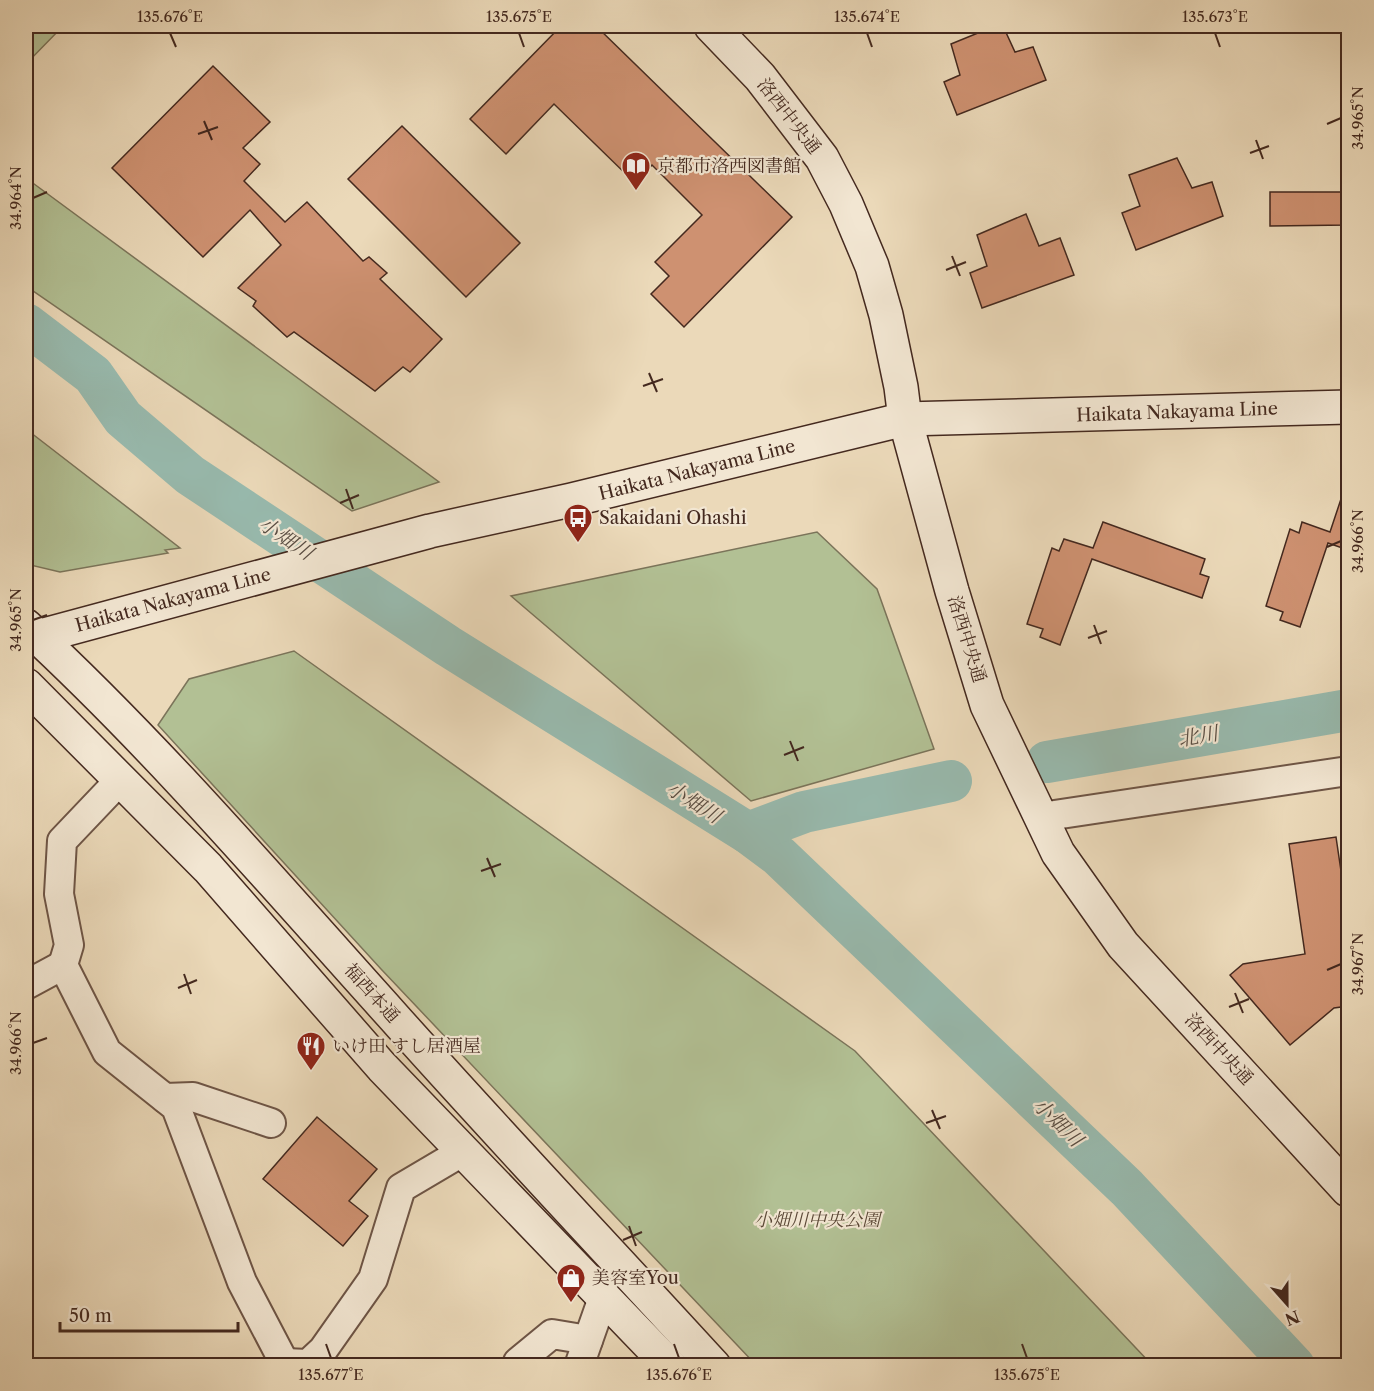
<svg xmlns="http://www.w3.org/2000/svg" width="1374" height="1391" viewBox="0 0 1374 1391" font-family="'Libre Caslon Text','Noto Serif JP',serif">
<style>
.green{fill:#b2c094;stroke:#7b745a;stroke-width:1.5}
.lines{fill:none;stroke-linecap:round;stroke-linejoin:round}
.river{stroke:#98baae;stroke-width:42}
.building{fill:#ce9171;stroke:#44291f;stroke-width:1.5}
.street-casing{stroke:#6e5546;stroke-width:32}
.secondary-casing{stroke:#44291f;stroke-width:36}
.street{stroke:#f2e6d2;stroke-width:28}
.secondary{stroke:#f2e6d2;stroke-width:33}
.ticks{fill:none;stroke:#44291f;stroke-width:2}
.labels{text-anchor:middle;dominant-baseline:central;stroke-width:4.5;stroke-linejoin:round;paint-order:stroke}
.street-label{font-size:18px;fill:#44291f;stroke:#f2e6d2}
.poi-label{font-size:18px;fill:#44291f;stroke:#f2e6d2;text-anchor:start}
.park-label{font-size:18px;font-style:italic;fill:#5a4736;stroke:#f2e6d2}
.water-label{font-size:20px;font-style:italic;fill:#594d43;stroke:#f2e6d2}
.neatline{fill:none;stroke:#44291f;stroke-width:2}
.ticks-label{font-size:15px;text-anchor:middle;fill:#44291f}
</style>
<rect width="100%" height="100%" fill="#ebd9b9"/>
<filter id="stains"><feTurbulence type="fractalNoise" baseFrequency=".00333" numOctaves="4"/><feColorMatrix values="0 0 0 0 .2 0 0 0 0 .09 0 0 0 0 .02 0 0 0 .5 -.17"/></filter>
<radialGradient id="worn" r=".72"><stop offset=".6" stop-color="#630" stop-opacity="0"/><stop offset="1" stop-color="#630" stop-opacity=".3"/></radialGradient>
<g class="green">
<polygon points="26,26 63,26 26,64"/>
<polygon points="26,178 439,482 352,511 26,286"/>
<polygon points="26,429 180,548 165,550 168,553 60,572 26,564"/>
<polygon points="817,532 877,589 934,749 751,801 511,596"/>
<polygon points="294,651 855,1051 1152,1365 756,1365 381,969 158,725 189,679"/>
</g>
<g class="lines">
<g class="river">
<polyline points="26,324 93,375 123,418 190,475 448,646 748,833 779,856 1127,1188 1294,1366"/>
<polyline points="1047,762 1348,710"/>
<polyline points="748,833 804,812 951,781"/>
</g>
</g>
<g class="building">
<polygon points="561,26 596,26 792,217 684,327 651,294 669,276 655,262 702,215 652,165 635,183 554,104 506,154 470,119"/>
<polygon points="995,26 1003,26 1015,52 1033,47 1046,80 957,115 944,82 960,75 951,44"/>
<polygon points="213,66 270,122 243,148 260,164 244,181 285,222 307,202 363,261 369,257 387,273 380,279 442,339 410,372 403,367 375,391 294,332 287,337 253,306 256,301 238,288 281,245 250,210 203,257 112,168"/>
<polygon points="402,126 520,243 466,297 348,179"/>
<polygon points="1177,158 1192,188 1212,182 1223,216 1136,250 1122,213 1140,206 1129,175"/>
<polygon points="1270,192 1348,192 1348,225 1270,226"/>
<polygon points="1026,214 1039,246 1060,238 1074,275 982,308 970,273 987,266 977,235"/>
<polygon points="1345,487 1348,488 1348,550 1328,543 1300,627 1280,620 1283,612 1266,606 1290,529 1299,533 1302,522 1330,532"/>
<polygon points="1103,522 1205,559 1200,574 1209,577 1202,598 1092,559 1060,645 1040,637 1043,629 1027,624 1052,548 1059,551 1064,539 1093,548"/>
<polygon points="1336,837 1346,905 1348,905 1348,1006 1334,1008 1290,1045 1230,975 1243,964 1305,954 1289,844"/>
<polygon points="317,1117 377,1169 349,1201 368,1216 343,1246 263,1179"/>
</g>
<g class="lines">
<g class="street-casing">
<g id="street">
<polyline points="120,780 62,841 59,894 69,945 63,965 107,1052 176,1107 242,1282 286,1366"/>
<polyline points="1041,817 1348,771"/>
<polyline points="26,985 63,965"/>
<polyline points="165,1098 193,1097 271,1123"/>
<polyline points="518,1362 552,1334 588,1340"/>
<polyline points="285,1363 308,1364 323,1350 373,1279 401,1188 462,1152"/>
<polyline points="579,1366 604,1295"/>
</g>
</g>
<g class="secondary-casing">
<g id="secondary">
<polyline points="711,26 760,77 822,158 846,204 872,266 886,315 901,387 905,419 952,591 987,705 1058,853 1123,945 1348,1190"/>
<path d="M26,626C156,746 272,882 391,1014C497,1133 606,1248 714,1366"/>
<polyline points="26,640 430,531 571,500 905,419 1348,407"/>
<polyline points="26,685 208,868 382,1067 670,1366"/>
</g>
</g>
<use href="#street" class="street"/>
<use href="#secondary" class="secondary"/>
</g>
<path class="ticks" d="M170,33L176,47M519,33L524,47M867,33L872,47M1215,33L1220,47M204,121L212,140M1327,124L1341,118M198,134L218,127M1256,140L1263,159M1250,153L1269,146M33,198L47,192M952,256L960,276M946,270L966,262M649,373L657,392M643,386L663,379M346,489L353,509M340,503L359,495M1327,547L1341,541M33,620L47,615M1094,625L1101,644M1088,638L1107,631M790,741L798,761M784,755L804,747M487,858L495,877M481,871L501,864M1327,970L1341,964M184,974L191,994M178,988L197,980M1235,993L1243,1013M1229,1007L1249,999M33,1043L47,1038M932,1110L940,1129M926,1123L946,1116M629,1226L636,1246M623,1240L642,1232M326,1344L331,1358M674,1344L679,1358M1022,1344L1027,1358"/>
<defs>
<g id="library-pin" transform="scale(1.5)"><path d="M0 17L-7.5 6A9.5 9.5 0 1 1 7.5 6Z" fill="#8f2418" stroke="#f2e6d2"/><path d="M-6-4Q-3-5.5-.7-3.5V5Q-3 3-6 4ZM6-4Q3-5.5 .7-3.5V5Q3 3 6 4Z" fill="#fff"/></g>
<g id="bus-pin" transform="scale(1.5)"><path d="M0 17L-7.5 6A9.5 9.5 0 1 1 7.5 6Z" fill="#8f2418" stroke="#f2e6d2"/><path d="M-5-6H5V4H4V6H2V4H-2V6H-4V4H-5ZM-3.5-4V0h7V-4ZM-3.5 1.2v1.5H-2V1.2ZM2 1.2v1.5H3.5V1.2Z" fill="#fff"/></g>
<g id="restaurant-pin" transform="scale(1.5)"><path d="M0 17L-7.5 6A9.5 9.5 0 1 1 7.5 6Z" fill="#8f2418" stroke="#f2e6d2"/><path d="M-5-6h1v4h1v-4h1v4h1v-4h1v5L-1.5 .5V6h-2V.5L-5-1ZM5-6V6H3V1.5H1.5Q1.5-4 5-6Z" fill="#fff"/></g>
<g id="shop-pin" transform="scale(1.5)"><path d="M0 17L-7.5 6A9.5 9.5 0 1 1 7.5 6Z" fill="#8f2418" stroke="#f2e6d2"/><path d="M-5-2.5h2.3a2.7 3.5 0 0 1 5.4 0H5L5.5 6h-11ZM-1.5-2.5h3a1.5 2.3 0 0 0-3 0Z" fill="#fff"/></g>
</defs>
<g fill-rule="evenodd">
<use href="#library-pin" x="636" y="166"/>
<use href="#bus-pin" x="578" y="518"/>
<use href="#restaurant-pin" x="311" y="1046"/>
<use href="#shop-pin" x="571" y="1278"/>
</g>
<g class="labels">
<g class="street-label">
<text transform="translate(789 116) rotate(52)">洛西中央通</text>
<text transform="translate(1177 412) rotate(-2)">Haikata Nakayama Line</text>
<text transform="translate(697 470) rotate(-14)">Haikata Nakayama Line</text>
<text transform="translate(173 600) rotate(-15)">Haikata Nakayama Line</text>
<text transform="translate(967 639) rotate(73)">洛西中央通</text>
<text transform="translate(372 993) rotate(48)">福西本通</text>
<text transform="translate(1219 1049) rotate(47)">洛西中央通</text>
</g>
<g class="poi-label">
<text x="657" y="166">京都市洛西図書館</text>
<text x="599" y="518">Sakaidani Ohashi</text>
<text x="332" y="1046">いけ田 すし居酒屋</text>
<text x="592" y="1278">美容室You</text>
</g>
<g class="park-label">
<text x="817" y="1220">小畑川中央公園</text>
</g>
<g class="water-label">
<text transform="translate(286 538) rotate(34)">小畑川</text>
<text transform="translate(1198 736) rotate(-10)">北川</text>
<text transform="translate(694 802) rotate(32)">小畑川</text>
<text transform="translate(1058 1122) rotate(44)">小畑川</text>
</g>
</g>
<rect width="1374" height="1391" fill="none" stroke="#ebd9b9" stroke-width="66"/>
<g transform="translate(1287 1304) rotate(159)" stroke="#f2e6d2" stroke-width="4.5" paint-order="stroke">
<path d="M0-4.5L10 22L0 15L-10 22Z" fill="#44291f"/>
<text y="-9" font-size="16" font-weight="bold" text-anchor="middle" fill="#44291f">N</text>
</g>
<path d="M60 1322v9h178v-9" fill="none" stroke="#44291f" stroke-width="3"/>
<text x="69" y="1322" font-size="18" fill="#44291f" stroke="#f2e6d2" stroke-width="4.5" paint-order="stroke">50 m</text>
<rect x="33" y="33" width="1308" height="1325" class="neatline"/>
<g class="ticks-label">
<text x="170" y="22">135.676°E</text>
<text x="519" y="22">135.675°E</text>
<text x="867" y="22">135.674°E</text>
<text x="1215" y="22">135.673°E</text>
<text transform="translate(1358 118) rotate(-90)" y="5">34.965°N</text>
<text transform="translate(16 198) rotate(-90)" y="5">34.964°N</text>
<text transform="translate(1358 541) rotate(-90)" y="5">34.966°N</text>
<text transform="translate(16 620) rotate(-90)" y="5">34.965°N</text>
<text transform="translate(1358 964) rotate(-90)" y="5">34.967°N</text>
<text transform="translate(16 1043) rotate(-90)" y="5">34.966°N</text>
<text x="331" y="1380">135.677°E</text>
<text x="679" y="1380">135.676°E</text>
<text x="1027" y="1380">135.675°E</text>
</g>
<rect width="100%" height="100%" filter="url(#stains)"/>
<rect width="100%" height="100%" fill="url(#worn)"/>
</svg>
